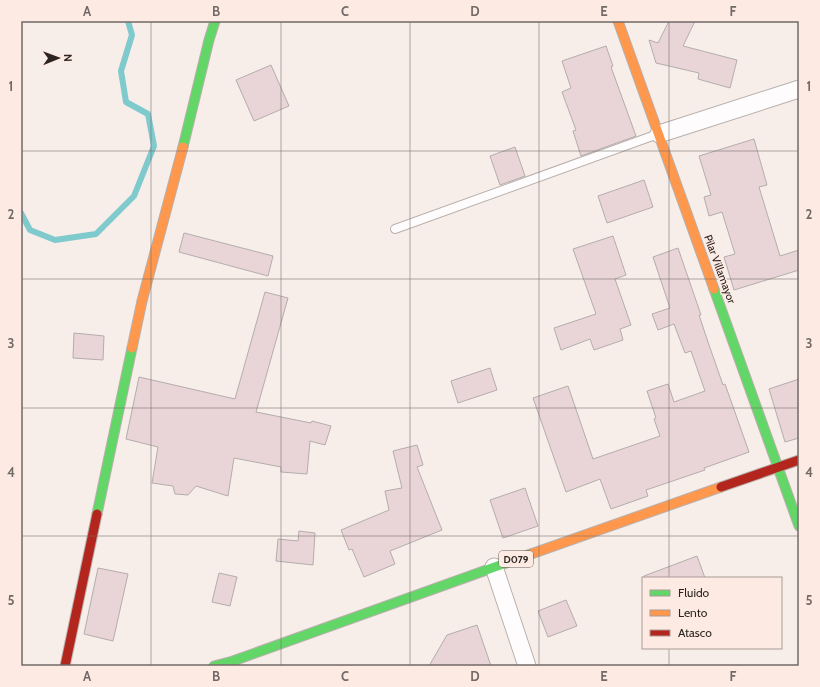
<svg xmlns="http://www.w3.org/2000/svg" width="820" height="687" viewBox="0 0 820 687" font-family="Cabin,sans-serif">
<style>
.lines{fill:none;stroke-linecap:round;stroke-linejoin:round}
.stream{stroke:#7fcacd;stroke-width:6}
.building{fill:#e9d5d8;stroke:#b4adac}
.lane-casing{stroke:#b8b0ac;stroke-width:10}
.street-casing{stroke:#b8b0ac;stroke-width:19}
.fast-casing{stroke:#b8b0ac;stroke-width:11}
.slow-casing{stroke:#b8b0ac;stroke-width:11}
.jam-casing{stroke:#b8b0ac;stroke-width:11}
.lane{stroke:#fefcfc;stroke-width:8}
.street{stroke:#fefcfc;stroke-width:17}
.fast{stroke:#63d668;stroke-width:9}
.slow{stroke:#ff974d;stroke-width:9}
.jam{stroke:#b3261e;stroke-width:9}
.grid{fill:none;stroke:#726a67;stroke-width:1;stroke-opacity:0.55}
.labels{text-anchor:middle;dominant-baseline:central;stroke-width:3;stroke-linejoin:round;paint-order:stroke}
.shield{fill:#fdebe3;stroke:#6a605b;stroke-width:1}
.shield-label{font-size:10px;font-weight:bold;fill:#2b2421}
.street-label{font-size:11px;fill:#2b2421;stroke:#fdebe3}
.neatline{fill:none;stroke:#726a67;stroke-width:1.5}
.grid-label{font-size:13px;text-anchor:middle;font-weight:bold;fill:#726a67}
</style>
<rect width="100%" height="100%" fill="#f7ede9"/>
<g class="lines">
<polyline class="stream" points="21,213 30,230 55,240 96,234 134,196 154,146 148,114 126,102 121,71 132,35 128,21"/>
</g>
<g class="building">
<polygon points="669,21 695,21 683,46 737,60 730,88 698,79 699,73 656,63 649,40 658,43"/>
<polygon points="606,46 613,66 611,67 636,136 581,156 573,131 576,130 562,92 571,88 562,61"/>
<polygon points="271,65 289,106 254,121 236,80"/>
<polygon points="754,139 767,185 759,187 780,256 799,250 799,270 734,290 724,257 735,254 722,212 709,216 704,197 711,195 699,156"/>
<polygon points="515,147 525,176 500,185 490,156"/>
<polygon points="644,180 653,207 607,223 598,196"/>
<polygon points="184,233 273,256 268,276 179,252"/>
<polygon points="613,236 626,275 615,279 631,325 620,329 623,340 594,350 590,339 561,350 554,328 596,314 573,249"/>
<polygon points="678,248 701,315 699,315 709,345 723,385 725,384 749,452 704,468 705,470 646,490 648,496 611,509 600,479 566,492 533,398 568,386 593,459 660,436 654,419 656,418 647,391 668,384 674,402 705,391 691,351 685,353 674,324 658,330 652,314 670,308 653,257"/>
<polygon points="265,292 288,298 256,412 311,423 312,421 331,426 325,445 310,441 307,474 281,472 281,467 234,458 228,496 196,486 188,495 175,494 173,486 152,483 158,447 126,439 139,377 235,399"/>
<polygon points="74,333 104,336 103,360 73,358"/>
<polygon points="490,368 497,390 458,403 451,381"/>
<polygon points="799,379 799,438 785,442 769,389"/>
<polygon points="417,445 423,465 417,467 442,530 390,551 395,564 364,577 352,549 349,550 341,530 389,510 385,491 402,488 393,451"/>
<polygon points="525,488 538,526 503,538 490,500"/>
<polygon points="299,531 315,533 313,565 276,561 278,539 298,541"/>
<polygon points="697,556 705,578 644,578 644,576"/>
<polygon points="98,568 128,574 113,641 84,634"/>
<polygon points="219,573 237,577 230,606 212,602"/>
<polygon points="566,600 577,626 548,637 538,611"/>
<polygon points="477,625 491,666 429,666 447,635"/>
</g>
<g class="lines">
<g class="lane-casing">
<polyline id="lane" points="395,229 658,134"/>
</g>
<g class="street-casing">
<g id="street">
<polyline points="659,134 799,89"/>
<polyline points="494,567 527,666"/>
</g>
</g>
<g class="fast-casing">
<g id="fast">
<polyline points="183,147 209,40 215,21"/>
<polyline points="714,289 799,526"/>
<polyline points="97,514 132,348"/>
<polyline points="214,666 233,661 531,554"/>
</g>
</g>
<g class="slow-casing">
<g id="slow">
<polyline points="618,21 714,289"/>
<polyline points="132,348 142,301 183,147"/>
<polyline points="531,554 721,487"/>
</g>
</g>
<g class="jam-casing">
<g id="jam">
<polyline points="721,487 799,460"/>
<polyline points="65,666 97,514"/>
</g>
</g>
<use href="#lane" class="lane"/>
<use href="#street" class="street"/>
<use href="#fast" class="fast"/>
<use href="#slow" class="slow"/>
<use href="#jam" class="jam"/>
</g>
<path class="grid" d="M151,21V666M281,21V666M410,21V666M539,21V666M669,21V578M21,151H799M21,279H799M21,408H799M21,536H799M669,648V666"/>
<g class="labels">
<rect class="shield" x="499" y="551" width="34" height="16" rx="3"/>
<g class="shield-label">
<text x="516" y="559">D079</text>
</g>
<g class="street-label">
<text transform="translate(720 269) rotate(70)">Pilar Villamayor</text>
</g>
</g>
<rect width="820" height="687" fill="none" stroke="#fdebe3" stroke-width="44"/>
<rect x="642" y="577" width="140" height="72" fill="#fdebe3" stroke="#a99b95"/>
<rect x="650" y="590" width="20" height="6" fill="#63d668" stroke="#a99b95"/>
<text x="678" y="597" font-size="12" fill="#2b2421">Fluido</text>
<rect x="650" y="610" width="20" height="6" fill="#ff974d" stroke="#a99b95"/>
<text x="678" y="617" font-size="12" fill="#2b2421">Lento</text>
<rect x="650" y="630" width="20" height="6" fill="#b3261e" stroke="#a99b95"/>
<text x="678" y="637" font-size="12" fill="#2b2421">Atasco</text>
<g transform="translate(58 58) rotate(89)" stroke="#fdebe3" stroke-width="3" paint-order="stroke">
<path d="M0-3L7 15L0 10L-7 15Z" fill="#2b2421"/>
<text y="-6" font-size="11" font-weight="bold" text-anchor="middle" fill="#2b2421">N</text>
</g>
<rect x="22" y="22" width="776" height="643" class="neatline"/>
<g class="grid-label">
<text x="87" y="16">A</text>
<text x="216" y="16">B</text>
<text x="345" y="16">C</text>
<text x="475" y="16">D</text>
<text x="604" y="16">E</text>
<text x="733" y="16">F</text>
<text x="11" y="91">1</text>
<text x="809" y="91">1</text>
<text x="11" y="219">2</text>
<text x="809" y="219">2</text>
<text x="11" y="348">3</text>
<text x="809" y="348">3</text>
<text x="11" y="477">4</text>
<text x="809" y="477">4</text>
<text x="11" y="605">5</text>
<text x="809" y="605">5</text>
<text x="87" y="681">A</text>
<text x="216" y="681">B</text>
<text x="345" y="681">C</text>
<text x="475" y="681">D</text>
<text x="604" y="681">E</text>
<text x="733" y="681">F</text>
</g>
</svg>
